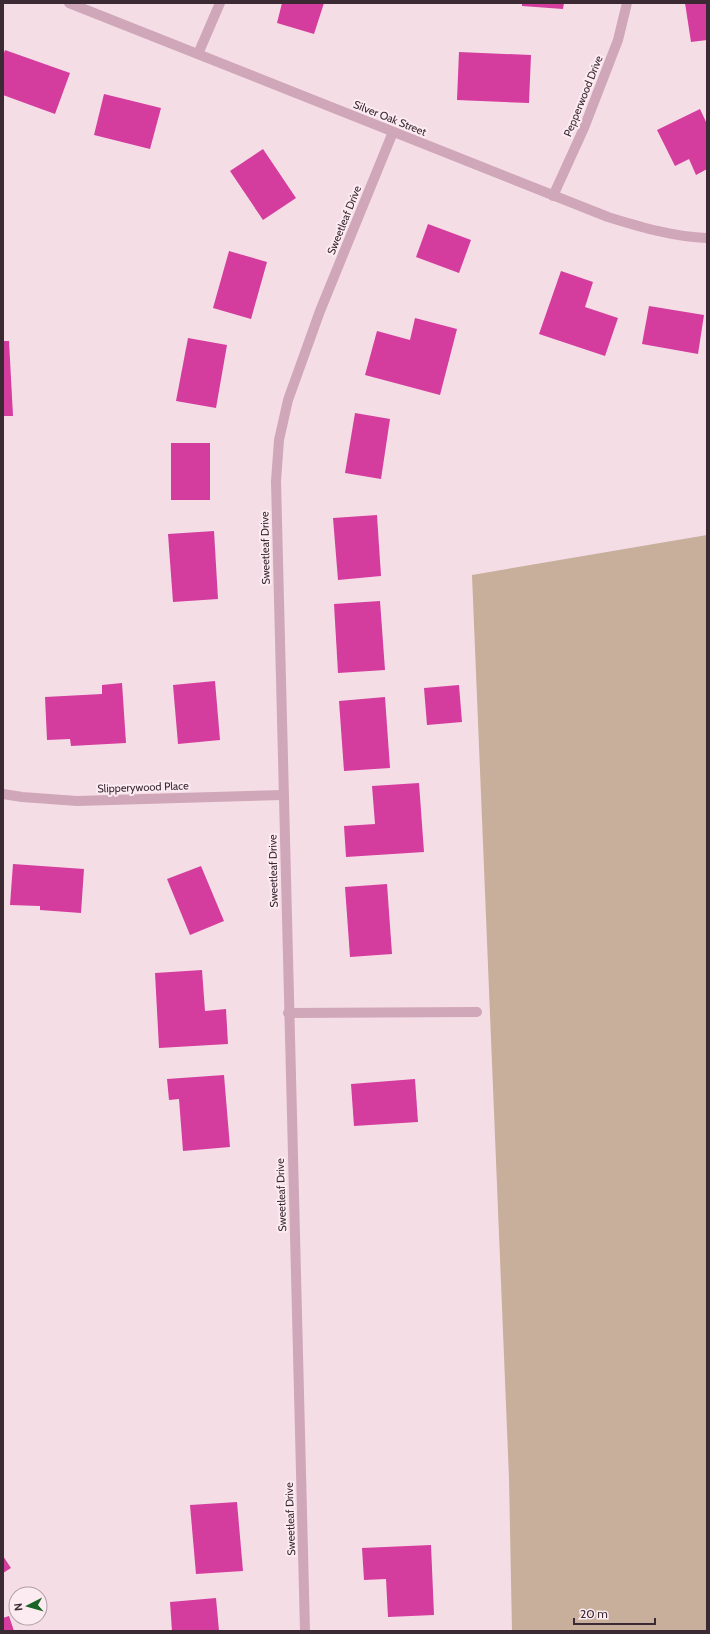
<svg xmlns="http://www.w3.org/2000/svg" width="710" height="1634" viewBox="0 0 710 1634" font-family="Cabin,sans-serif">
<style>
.green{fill:#c7af9b}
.building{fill:#d43d9d}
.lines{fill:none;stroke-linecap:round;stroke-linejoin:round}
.street{stroke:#d0a7b8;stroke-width:10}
.labels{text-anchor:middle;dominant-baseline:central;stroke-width:4;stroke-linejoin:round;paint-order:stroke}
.street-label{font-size:11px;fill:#3b2933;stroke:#fcebf1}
</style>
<rect width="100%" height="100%" fill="#f5dde6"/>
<polygon class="green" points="707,535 707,1631 512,1631 509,1478 472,575"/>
<g class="building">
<polygon points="282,3 324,3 314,34 277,23"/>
<polygon points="522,3 564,3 563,9 522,6"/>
<polygon points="685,3 707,3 707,40 691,42"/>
<polygon points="5,50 70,73 55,114 3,95 3,56"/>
<polygon points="459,52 531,55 529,103 457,100"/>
<polygon points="104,94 161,108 150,149 94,135"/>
<polygon points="700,109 707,124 707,169 696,175 689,159 675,166 657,130"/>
<polygon points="263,149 296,198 263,220 230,171"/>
<polygon points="428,224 471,240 459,273 416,257"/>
<polygon points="229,251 267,262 251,319 213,308"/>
<polygon points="561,271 593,282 585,307 618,318 605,356 539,334"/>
<polygon points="649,306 704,315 698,354 642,344"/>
<polygon points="415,318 457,329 440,395 365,375 377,331 410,340"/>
<polygon points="188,338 227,345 216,408 176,401"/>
<polygon points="3,341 9,341 13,416 3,416"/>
<polygon points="355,413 390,419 381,479 345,473"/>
<rect x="171" y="443" width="39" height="57"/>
<polygon points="377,515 381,576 338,580 333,518"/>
<polygon points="214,531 218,599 173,602 168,534"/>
<polygon points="380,601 385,670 338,673 334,604"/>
<polygon points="215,681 220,740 178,744 173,685"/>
<polygon points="122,683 126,743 71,746 70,739 47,740 45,697 102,694 102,685"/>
<polygon points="459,685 462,722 427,725 424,688"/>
<polygon points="385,697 390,768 344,771 339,701"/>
<polygon points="419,783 424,852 346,857 344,826 375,824 372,786"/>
<polygon points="13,864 84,869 81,913 40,910 40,906 10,905"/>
<polygon points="201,866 224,921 190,935 167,879"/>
<polygon points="387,884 392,954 350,957 345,887"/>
<polygon points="202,970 205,1011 226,1009 228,1044 159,1048 155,973"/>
<polygon points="224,1075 230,1147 183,1151 179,1099 169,1100 167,1079"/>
<polygon points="415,1079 418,1122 354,1126 351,1084"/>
<polygon points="237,1502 243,1571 196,1574 190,1505"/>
<polygon points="431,1545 434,1615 388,1617 386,1579 364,1580 362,1548"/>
<polygon points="3,1556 11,1568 3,1573"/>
<polygon points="216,1598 219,1631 172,1631 170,1602"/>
<polygon points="9,1616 14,1631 3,1631 3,1618"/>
</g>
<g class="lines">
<g class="street">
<path d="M69,3L608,217C641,227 673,237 707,238"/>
<polyline points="198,54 220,3"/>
<polyline points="553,196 584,128 618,40 627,3"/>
<polyline points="3,794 22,797 77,801 283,795"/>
<polyline points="288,1013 477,1012"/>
<polyline points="305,1631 276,481 279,440 288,400 320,311 393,132"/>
</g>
</g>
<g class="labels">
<g class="street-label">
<text transform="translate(583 96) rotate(-68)">Pepperwood Drive</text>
<text transform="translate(390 118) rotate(22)">Silver Oak Street</text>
<text transform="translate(344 220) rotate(-68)">Sweetleaf Drive</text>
<text transform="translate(265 548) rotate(-91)">Sweetleaf Drive</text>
<text transform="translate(143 787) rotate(-2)">Slipperywood Place</text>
<text transform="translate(273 871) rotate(-91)">Sweetleaf Drive</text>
<text transform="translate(281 1195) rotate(-92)">Sweetleaf Drive</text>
<text transform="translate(290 1519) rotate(-92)">Sweetleaf Drive</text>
</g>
</g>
<rect width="710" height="1634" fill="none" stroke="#3b2933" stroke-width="8"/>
<g transform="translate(28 1606) rotate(264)"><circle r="19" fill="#fcebf1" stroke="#af9da5"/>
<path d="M0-3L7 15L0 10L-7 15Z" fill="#186326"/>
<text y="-6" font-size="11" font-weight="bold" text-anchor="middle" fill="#3b2933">N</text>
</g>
<path d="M574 1618v6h81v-6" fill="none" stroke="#3b2933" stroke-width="2"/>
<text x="580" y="1618" font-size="12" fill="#3b2933" stroke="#fcebf1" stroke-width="3" paint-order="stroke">20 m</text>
</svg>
